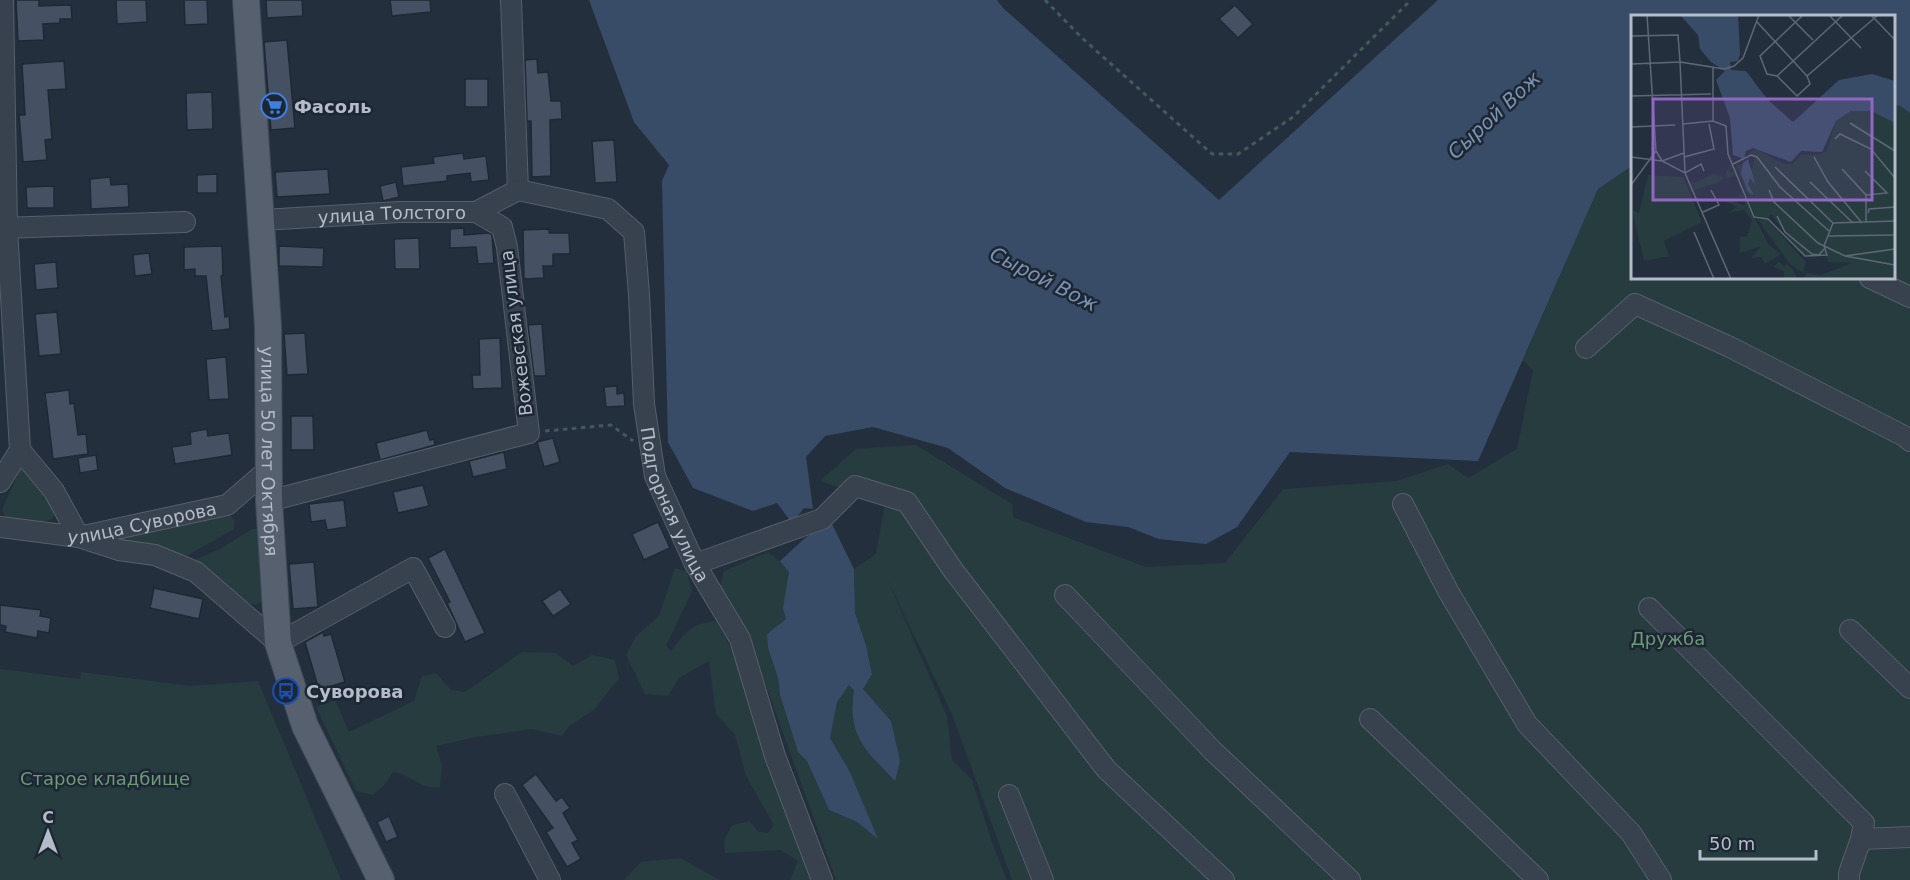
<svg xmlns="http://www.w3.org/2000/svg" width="1910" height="880" viewBox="0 0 1910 880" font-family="'DejaVu Sans',sans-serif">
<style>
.green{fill:#263c3f}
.water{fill:#394c67}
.building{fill:#455162;stroke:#1f2835;stroke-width:1.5}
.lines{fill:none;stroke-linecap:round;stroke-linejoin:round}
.minor-casing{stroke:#565f6c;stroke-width:22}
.major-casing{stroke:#414a57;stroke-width:28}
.path{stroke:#44595c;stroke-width:3;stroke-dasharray:4.5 4.5;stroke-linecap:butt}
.minor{stroke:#38414e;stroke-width:20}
.major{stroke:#56606e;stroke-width:26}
.labels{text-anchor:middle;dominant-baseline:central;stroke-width:5;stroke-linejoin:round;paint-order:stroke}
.poi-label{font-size:18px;font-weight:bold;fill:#b4bcc9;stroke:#1d2633;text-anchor:start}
.street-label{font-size:18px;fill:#b4bcc9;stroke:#1d2633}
.park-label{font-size:18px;fill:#6b9a76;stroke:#1d2633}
.water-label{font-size:20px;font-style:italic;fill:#7c92b1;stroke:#1d2633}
.inset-road{fill:none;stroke:#5e6776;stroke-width:1.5}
.view{fill:#9266c3;fill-opacity:0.15;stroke:#9266c3;stroke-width:3}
.inset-edge{fill:none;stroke:#b4bcc9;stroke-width:3}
</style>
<rect width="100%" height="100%" fill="#242f3e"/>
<g class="green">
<polygon points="1894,105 1900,106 1910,113 1910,880 1012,880 952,714 888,581 947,716 952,760 972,780 992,842 1007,880 836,880 747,633 720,587 724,571 768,552 780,561 789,572 786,619 767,634 768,648 778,678 780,695 798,752 807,761 829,810 857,822 877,838 850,772 829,738 837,702 849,684 854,690 852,705 891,721 862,689 872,674 866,645 855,613 854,569 876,554 885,503 820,481 856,449 916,445 1012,504 1013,517 1146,567 1225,563 1283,489 1397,481 1448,464 1468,478 1517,449 1533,370 1523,360 1598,189 1632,166 1632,278 1894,278"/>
<path d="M20,469H31L54,513L53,519C38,524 21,521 6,519L2,510Z"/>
<polygon points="225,512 235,520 234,529 185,557 144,542 109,543 109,537"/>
<polygon points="252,529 257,529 264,535 266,595 260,603 255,605 244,602 188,563 220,549"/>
<path d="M675,568L687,572L692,591L666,646L671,651C686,631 691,624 716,621L732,650L814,880H790L798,861L781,850L725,853L724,840L732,825L750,821L758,832L768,833L774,825L746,776L735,735L716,714L709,661L679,678L668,696L645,694L626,655L636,636L659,616Z"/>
<path d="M522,652L556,653L573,666L592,655L615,660L619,678L594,710L569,726L562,736L532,729L471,738L436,746L442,765L440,787C417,789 414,775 393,772L386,783L373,795L356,791L316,707L335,700L349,732L414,701L422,676L436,673L451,690L465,692Z"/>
<polygon points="0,669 80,679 81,672 190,686 258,681 341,880 0,880"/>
<polygon points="680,858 720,880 624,880 641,862"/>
</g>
<g class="water">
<polygon points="589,0 997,0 1003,8 1219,200 1438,0 1910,0 1910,113 1900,106 1894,105 1894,16 1632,16 1632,166 1598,189 1478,461 1290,452 1237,527 1206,544 1159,539 1128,527 1086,522 1005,488 948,448 873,427 825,436 806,457 813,509 804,508 792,523 777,503 753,511 693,488 668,442 662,181 669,165 634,122"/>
<path d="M830,520L854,569L855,613L866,645L872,674L863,689L891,721L900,761L895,781C866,750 847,737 854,690L849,685L837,702L830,738L850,772L878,839L857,822L829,810L807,761L798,752L780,695L778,678L768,648L767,634L786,619L783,608L789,572L780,561L804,539Z"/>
</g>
<g class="building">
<polygon points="16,0 39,0 39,6 71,5 72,19 60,19 60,23 43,24 44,40 18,41"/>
<polygon points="116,0 146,0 147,22 117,24"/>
<polygon points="184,0 207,0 208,24 185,25"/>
<polygon points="266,0 302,0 303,16 267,18"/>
<polygon points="390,0 430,0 431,12 392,16"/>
<polygon points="1235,5 1253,24 1238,38 1219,19"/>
<polygon points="287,40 295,128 271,130 264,42"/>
<polygon points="537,59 538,73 548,72 551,101 561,101 562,119 550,120 551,176 532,177 531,121 527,121 525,60"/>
<polygon points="64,61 66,89 48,90 52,139 45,140 47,160 23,162 19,115 25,115 22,64"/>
<rect x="465" y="79" width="23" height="28"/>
<polygon points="212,92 213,129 187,130 186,93"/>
<polygon points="614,140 617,182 595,183 592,141"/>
<polygon points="463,153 464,159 486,156 489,180 471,182 470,173 447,176 447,181 403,186 401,167 434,163 433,157"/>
<polygon points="328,169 330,194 277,197 275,172"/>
<polygon points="217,174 217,193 197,193 197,175"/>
<polygon points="110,177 111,185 128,184 129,207 91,209 90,179"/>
<polygon points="396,182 399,197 383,201 380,186"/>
<polygon points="54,186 54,208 27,208 26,187"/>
<polygon points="464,228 464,235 489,233 492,235 494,263 478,264 476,247 450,248 450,229"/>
<polygon points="549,229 549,233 569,233 570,254 553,254 553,266 543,266 544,278 524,279 523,230"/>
<polygon points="419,238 420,269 395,269 394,239"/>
<polygon points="222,246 223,275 221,276 225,317 229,316 230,329 212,331 206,276 195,276 195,269 184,270 184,247"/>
<polygon points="279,246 324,248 323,267 279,266"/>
<polygon points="149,253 152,274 135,276 133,255"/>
<polygon points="56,262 58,288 36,290 34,264"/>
<polygon points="57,312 61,354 39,356 35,314"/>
<polygon points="542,324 546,376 534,376 528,325"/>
<polygon points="305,333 308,374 287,375 284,334"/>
<polygon points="500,338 502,388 473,389 472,375 480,375 479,339"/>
<polygon points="226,357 229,399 209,400 206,359"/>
<polygon points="617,386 617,394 624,393 625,406 606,407 604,387"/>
<polygon points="69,390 70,404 74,403 78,435 86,434 88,454 53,459 45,393"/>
<polygon points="291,416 313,416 314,450 291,450"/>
<polygon points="207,429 208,436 229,433 232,455 175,464 172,447 191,444 190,432"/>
<polygon points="427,430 430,440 434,439 435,445 380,460 376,443"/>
<polygon points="553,438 560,462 544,467 537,442"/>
<polygon points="504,452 507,469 473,477 469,461"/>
<polygon points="96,455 98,470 80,473 78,458"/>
<polygon points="423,485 429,506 398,513 393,492"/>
<polygon points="344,500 347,527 327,530 325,520 311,522 309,504"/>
<polygon points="658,522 670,548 644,560 632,534"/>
<polygon points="445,549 485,633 465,642 447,603 450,602 428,558"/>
<polygon points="314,562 318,607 293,609 289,564"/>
<polygon points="154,588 203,599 199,619 150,608"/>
<polygon points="560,589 571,604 553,616 542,601"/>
<polygon points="0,605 41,610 40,616 51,618 49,633 38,631 37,638 5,632 6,626 0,625"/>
<polygon points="323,632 324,636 331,634 345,682 319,690 305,642"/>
<polygon points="536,774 556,801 562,797 570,808 563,813 578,840 572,843 581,859 567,867 546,832 553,828 522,785"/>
<polygon points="389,816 398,837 386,842 377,822"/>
</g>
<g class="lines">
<g class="minor-casing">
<g id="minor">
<polyline points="3,0 7,228 20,450"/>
<polyline points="511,0 518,190"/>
<path id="s1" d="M518,190L608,209L634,232L639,294L644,404L655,476L695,564L740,639L775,756L822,880"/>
<path id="s2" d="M262,220L399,212H476L518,190"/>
<polyline points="0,228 185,222"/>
<polyline points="1870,278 1910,297"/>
<polyline points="1586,348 1635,304 1730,347 1904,436 1910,441"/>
<polyline points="20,450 54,491 79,537 119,550 155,555 196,572 278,643 413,568 445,627"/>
<polyline points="0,482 20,450"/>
<polyline points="269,501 529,433 507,247 502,227 476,212"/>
<polyline points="1403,504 1448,591 1527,724 1631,833 1661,880"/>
<path id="s3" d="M0,527L79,537L227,505L270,468"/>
<polyline points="695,564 822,519 855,486 907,502 953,570 1106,769 1224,880"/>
<polyline points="1065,595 1213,751 1350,880"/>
<polyline points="1649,608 1864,823 1861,839"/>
<polyline points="1850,630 1910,688"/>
<polyline points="1370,719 1538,880"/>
<polyline points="505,794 550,880"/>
<polyline points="1009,795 1043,880"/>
<polyline points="1849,880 1849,873 1861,839 1910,837"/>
</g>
</g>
<g class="major-casing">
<g id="major">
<path id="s4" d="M246,0L268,326L269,501L278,643L305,726L381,880"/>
</g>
</g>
<g class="path">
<polyline points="1045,0 1082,38 1212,154 1238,154 1293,117 1411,0"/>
<polyline points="545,431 611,425 633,441"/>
</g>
<use href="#minor" class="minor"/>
<use href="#major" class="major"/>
</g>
<defs>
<g id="supermarket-ring" transform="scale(1.35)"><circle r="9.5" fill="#1d2633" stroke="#3f7fe0" stroke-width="1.5"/><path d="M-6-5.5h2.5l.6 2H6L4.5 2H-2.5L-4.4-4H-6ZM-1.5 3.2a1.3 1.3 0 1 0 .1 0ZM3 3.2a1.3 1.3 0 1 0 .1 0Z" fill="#3f7fe0"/></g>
<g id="bus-ring" transform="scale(1.35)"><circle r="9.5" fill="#1d2633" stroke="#1a4fb4" stroke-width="1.5"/><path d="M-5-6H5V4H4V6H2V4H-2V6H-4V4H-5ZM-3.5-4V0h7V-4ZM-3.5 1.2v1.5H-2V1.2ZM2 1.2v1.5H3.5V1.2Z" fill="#1a4fb4"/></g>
</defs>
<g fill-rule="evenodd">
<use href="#supermarket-ring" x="274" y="106"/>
<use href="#bus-ring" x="286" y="691"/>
</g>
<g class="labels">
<g class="poi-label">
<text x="294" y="106">Фасоль</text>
<text x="306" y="691">Суворова</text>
</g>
<g class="street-label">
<text stroke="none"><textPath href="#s2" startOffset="130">улица Толстого</textPath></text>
<text transform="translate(516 333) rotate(-97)">Вожевская улица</text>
<text stroke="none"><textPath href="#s4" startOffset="452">улица 50 лет Октября</textPath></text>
<text stroke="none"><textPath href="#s1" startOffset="405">Подгорная улица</textPath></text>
<text stroke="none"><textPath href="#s3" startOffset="144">улица Суворова</textPath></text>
</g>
<g class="park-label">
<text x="1668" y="638">Дружба</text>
<text x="105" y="778">Старое кладбище</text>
</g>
<g class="water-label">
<text transform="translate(1494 115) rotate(-43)">Сырой Вож</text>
<text transform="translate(1044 279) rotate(27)">Сырой Вож</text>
</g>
</g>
<g transform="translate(1631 15)">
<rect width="264" height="264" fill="#242f3e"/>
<path d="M220,96H240L264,108V264H173L175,258L190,260L221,248L197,247L195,240L180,242L168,237L140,199L137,203L124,201L105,150H113L112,164L122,179L117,169L124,142L116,139L120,136L127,135L153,149H162L169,140L190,139L196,136L205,106ZM100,149L99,158L102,156L121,198L138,230L150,239L134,249L130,242L120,243L130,231L109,238V222L116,221L121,205L113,195L97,198L106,192L94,186L96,183L114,191V183L105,182L111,179L104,160L96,164L94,159ZM82,159L93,162L87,168L63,175L59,165L63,168ZM17,160L52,162L71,207L33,226L38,241L13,246L1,195L8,198ZM127,205H136L175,247L172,258L159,249ZM148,246L153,252L155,249L161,253L167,264L153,263V256L143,252Z" fill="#263c3f"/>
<path d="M27,0H107L109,39L107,46L99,47L100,55L115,56L137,85L162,107L208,65L241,59L264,66V108L240,96H220L205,106L191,137L170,136L160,147L122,133L115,136L113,144L102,140L99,103L85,65L94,56L80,47L69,34L67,20L50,1ZM117,144L125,171L119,163L117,169L123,180L117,177L110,158L112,148Z" fill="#394c67"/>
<path class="inset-road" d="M16,0L25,136M157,0L182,25M198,0L230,33M240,0L264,25M126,7L176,61M0,21L47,20L49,47L0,49M146,61L212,0M146,61L136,59L129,41L172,0M146,61L166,81L179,69L176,61M176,61L247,0M0,81L80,79M82,106V53M219,108L264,136M52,109L82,106L95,111L97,139L123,202L137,204L174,241L196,240L193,231L202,208L264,206M0,112L44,110M204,124L209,119L240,134L264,163M25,136L31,146L54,158L70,149L73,156M0,142L31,146L53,138M53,142L83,134L78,109M183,142L197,167L231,208M102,149L120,140L126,142L149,172L198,216M144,152L202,208M211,154L235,180M234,156L256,178L235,180V208M179,167L222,208M0,170L25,136M138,175L143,187L187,228L214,241L264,234M72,197L88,190L80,175M237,198L238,194L264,192M146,201L154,217L181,239L188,240L193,234M63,217L83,264M198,221L264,220M214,241L264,250M100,264L54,158L49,47L93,54L103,51L112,43L128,0"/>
<path class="view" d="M22,84H241V185H22Z"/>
<rect width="264" height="264" class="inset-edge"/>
</g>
<g transform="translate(48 832)" stroke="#1d2633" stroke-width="4.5" paint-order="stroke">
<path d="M0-4.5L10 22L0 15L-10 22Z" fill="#b4bcc9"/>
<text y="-9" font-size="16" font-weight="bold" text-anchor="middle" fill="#b4bcc9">С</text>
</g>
<path d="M1700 850v9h116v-9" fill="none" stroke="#b4bcc9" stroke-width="3"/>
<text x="1709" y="850" font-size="18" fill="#b4bcc9" stroke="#1d2633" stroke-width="4.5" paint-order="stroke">50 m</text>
</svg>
